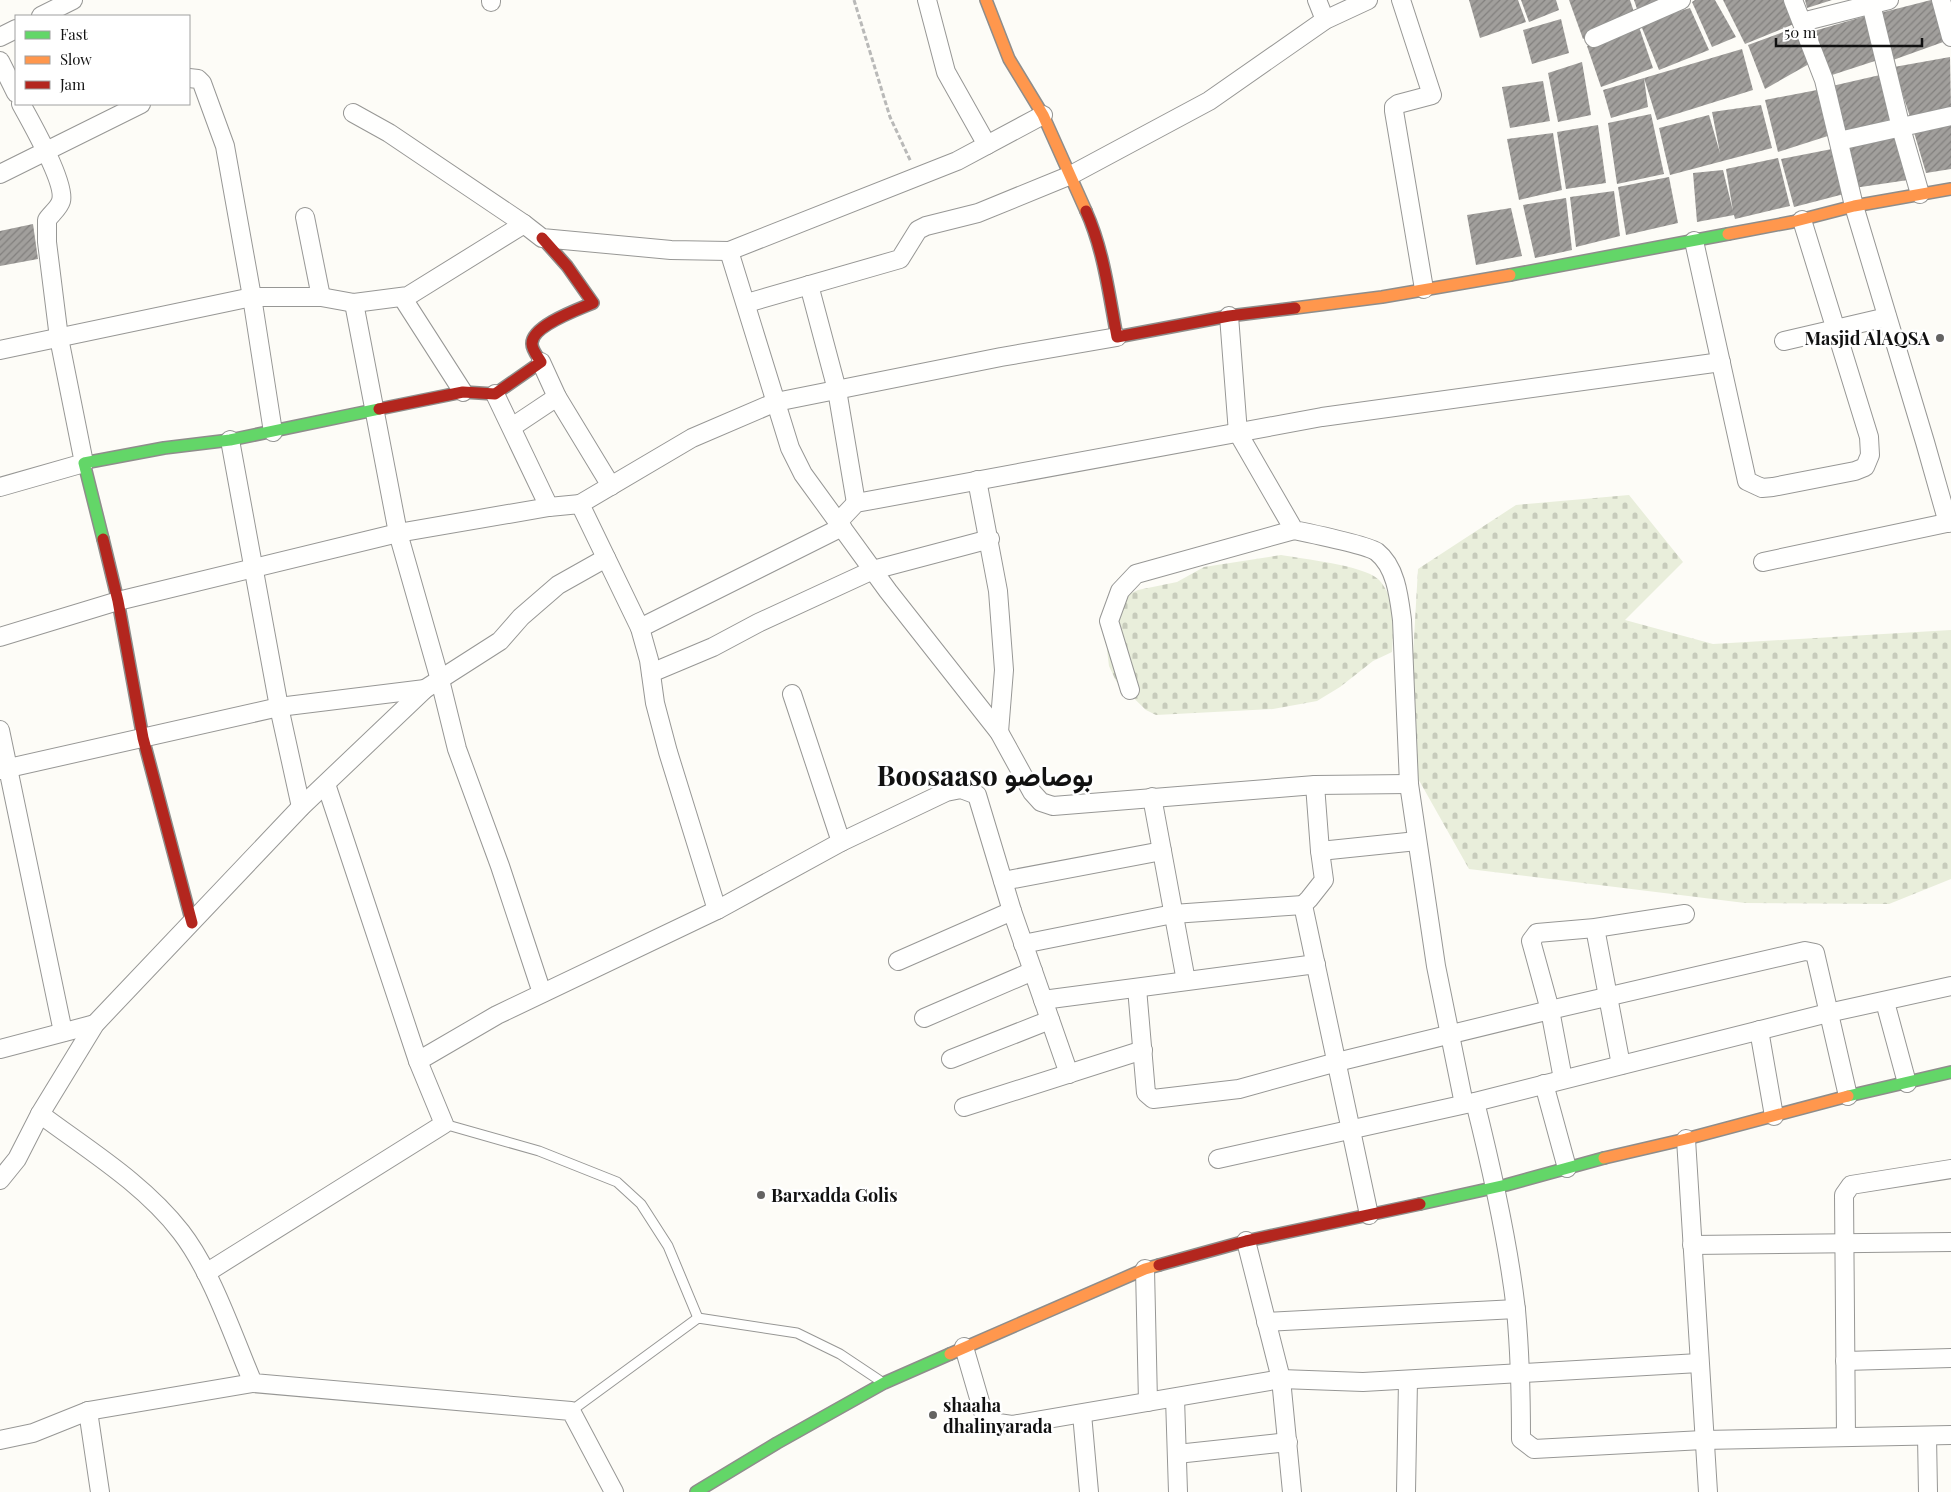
<svg xmlns="http://www.w3.org/2000/svg" width="1951" height="1492" viewBox="0 0 1951 1492" font-family="'Playfair Display',Vazirmatn,serif">
<style>
.cemetery{fill:url(#cemetery-stones)}
.building{fill:url(#building-hatch)}
.lines{fill:none;stroke-linecap:round;stroke-linejoin:round}
.lane-casing{stroke:#979795;stroke-width:11}
.street-casing{stroke:#979795;stroke-width:20}
.fast-casing{stroke:#8e8d8b;stroke-width:14}
.slow-casing{stroke:#8e8d8b;stroke-width:14}
.jam-casing{stroke:#8e8d8b;stroke-width:14}
.path{stroke:#b9b9b8;stroke-width:3;stroke-dasharray:5 2.5;stroke-linecap:butt}
.lane{stroke:#fffffe;stroke-width:9}
.street{stroke:#fffffe;stroke-width:18}
.fast{stroke:#63d668;stroke-width:11}
.slow{stroke:#ff974d;stroke-width:11}
.jam{stroke:#b3261e;stroke-width:11}
.poi-dot{fill:#646362;stroke:#fff;stroke-width:2}
.labels{text-anchor:middle;dominant-baseline:central;stroke-width:5;stroke-linejoin:round;paint-order:stroke}
.poi-label{font-size:18px;font-weight:bold;fill:#111;stroke:#fff;text-anchor:start}
.town-label{font-size:28px;font-weight:bold;fill:#111;stroke:#fff}
</style>
<defs>
<pattern id="cemetery-stones" width="16" height="16" patternUnits="userSpaceOnUse" patternTransform="scale(1.25)"><rect width="16" height="16" fill="#e9eedb"/><path d="M2 7V4a2 2 0 0 1 4 0v3zM10 15v-3a2 2 0 0 1 4 0v3z" fill="#c7cbbb"/></pattern>
<pattern id="building-hatch" width="6" height="6" patternUnits="userSpaceOnUse" patternTransform="scale(1.25)"><rect width="6" height="6" fill="#a19f9c"/><path d="M-1 1l2-2M0 6l6-6M5 7l2-2" fill="none" stroke="#82807e"/></pattern>
</defs>
<rect width="100%" height="100%" fill="#fdfcf7"/>
<g class="cemetery">
<polygon points="1629,495 1683,562 1625,620 1713,644 1951,630 1951,879 1889,904 1745,903 1469,869 1407,759 1418,569 1516,505"/>
<path d="M1281,555C1303,559 1362,565 1378,579C1382,582 1388,593 1390,598C1395,615 1393,635 1392,652L1373,661L1340,687L1317,701L1273,709L1156,715L1146,710L1116,681L1109,666L1107,650L1110,613L1119,599L1138,590L1177,582L1204,567Z"/>
</g>
<g class="building">
<polygon points="1469,0 1518,0 1526,22 1480,38"/>
<polygon points="1521,0 1556,0 1559,10 1529,22"/>
<polygon points="1569,0 1630,0 1634,12 1583,39"/>
<polygon points="1634,0 1665,0 1638,12"/>
<polygon points="1695,0 1715,0 1736,37 1712,47 1692,2"/>
<polygon points="1723,0 1785,0 1794,24 1745,44"/>
<polygon points="1805,0 1832,0 1807,8"/>
<polygon points="1931,0 1935,0 1946,41 1893,60 1880,13"/>
<polygon points="1690,8 1709,50 1659,70 1640,23"/>
<polygon points="1869,15 1881,59 1832,75 1814,31"/>
<polygon points="1561,19 1569,53 1532,64 1523,30"/>
<polygon points="1638,24 1653,68 1601,87 1587,46"/>
<polygon points="1794,28 1809,64 1765,89 1748,45"/>
<polygon points="1742,49 1753,90 1657,120 1644,78 1648,107 1611,118 1603,90 1644,78"/>
<polygon points="1950,57 1951,108 1910,117 1894,67"/>
<polygon points="1582,62 1591,115 1558,122 1548,73"/>
<polygon points="1880,75 1892,119 1843,133 1832,86"/>
<polygon points="1543,81 1550,121 1510,128 1502,87"/>
<polygon points="1817,90 1831,135 1778,152 1765,100"/>
<polygon points="1761,105 1772,148 1670,175 1659,128 1709,115 1720,153 1712,112"/>
<polygon points="1651,114 1664,174 1617,184 1608,123"/>
<polygon points="1951,122 1951,169 1926,173 1913,129"/>
<polygon points="1598,125 1606,183 1566,189 1557,132"/>
<polygon points="1553,133 1562,190 1519,200 1507,139"/>
<polygon points="1900,135 1908,180 1854,188 1846,144"/>
<polygon points="1832,149 1844,194 1794,207 1781,159"/>
<polygon points="1778,158 1790,206 1735,219 1734,215 1697,222 1693,173 1723,170 1733,211 1726,169"/>
<polygon points="1669,177 1678,223 1626,235 1618,187"/>
<polygon points="1614,191 1620,236 1576,247 1570,197"/>
<polygon points="1566,198 1572,250 1535,258 1523,205"/>
<polygon points="1511,208 1522,256 1476,265 1467,215"/>
<polygon points="33,224 38,259 0,266 0,231"/>
</g>
<g class="lines">
<g class="lane-casing">
<g id="lane">
<polyline points="444,1124 539,1151 617,1182 641,1204 668,1246 698,1318"/>
<polyline points="571,1411 698,1318 797,1333 840,1354 879,1380"/>
</g>
</g>
<g class="street-casing">
<g id="street">
<polyline points="491,0 491,2"/>
<polyline points="927,0 946,72 987,145"/>
<polyline points="1317,0 1325,20"/>
<polyline points="1401,0 1432,95 1398,104 1394,107 1394,111 1424,289"/>
<polyline points="1793,0 1824,80 1854,206 1925,442 1948,523"/>
<polyline points="1870,0 1901,128 1920,194"/>
<polyline points="1941,0 1951,37"/>
<polyline points="41,16 73,0"/>
<polyline points="1802,22 1889,0"/>
<polyline points="0,37 16,29"/>
<polyline points="1594,38 1681,0"/>
<polyline points="0,61 16,93"/>
<polyline points="189,78 198,79 202,83 225,146 252,297 273,432"/>
<polyline points="353,113 389,133 524,224"/>
<polyline points="1839,141 1951,116"/>
<polyline points="0,174 141,104"/>
<polyline points="305,217 321,297"/>
<polyline points="1694,241 1747,481 1762,488 1773,487 1855,471 1865,467 1870,455 1869,437 1802,220"/>
<polyline points="729,251 790,448 803,474 888,591 999,732 1032,792 1041,802 1053,806 1315,785 1409,784"/>
<polyline points="809,285 837,390 856,503"/>
<polyline points="402,297 463,392"/>
<polyline points="354,303 398,533 440,680 457,749 500,866 542,993"/>
<polyline points="747,303 900,259 918,230 926,226 978,213 1071,175 1209,101 1325,20 1368,0"/>
<path d="M1229,316L1238,433L1294,530C1308,533 1368,545 1377,552C1396,567 1399,597 1402,620L1409,784L1436,966L1464,1104"/>
<polyline points="1784,341 1887,317"/>
<polyline points="0,350 252,297 321,297 354,303 408,296 524,224 542,238 671,250 729,251 957,161 1043,115"/>
<polyline points="541,362 557,397 611,486"/>
<polyline points="495,394 549,507 580,504 640,628 649,660 655,703 668,752 717,910"/>
<polyline points="512,427 557,397"/>
<polyline points="230,440 279,707 301,807"/>
<polyline points="977,480 998,591 1004,670 999,732"/>
<path d="M0,487L84,463L59,338L47,242V220C51,214 59,208 61,201C66,184 31,122 21,104"/>
<polyline points="580,504 692,438 776,402 1001,357 1117,337"/>
<polyline points="839,521 856,503 1322,417 1721,362"/>
<polyline points="1763,562 1951,522"/>
<polyline points="640,628 842,527"/>
<polyline points="0,637 118,601 398,533 549,507"/>
<polyline points="651,673 713,647 758,623 873,570 990,539"/>
<polyline points="1130,690 1109,621 1120,591 1136,574 1294,530"/>
<polyline points="792,694 841,842"/>
<polyline points="0,730 63,1032"/>
<polyline points="0,770 279,707 425,689"/>
<polyline points="1315,785 1320,851 1324,880 1309,899 1303,905 1369,1215"/>
<polyline points="1152,797 1186,981"/>
<polyline points="1320,851 1417,841"/>
<polyline points="1003,881 1162,851"/>
<polyline points="1595,928 1621,1065"/>
<polyline points="1023,944 1173,914 1303,905"/>
<polyline points="898,961 1012,911"/>
<polyline points="1137,988 1146,1093 1153,1099 1239,1089 1337,1062 1550,1010 1805,951 1815,953 1848,1096"/>
<polyline points="1043,1000 1316,964"/>
<polyline points="1885,1002 1907,1083"/>
<polyline points="924,1018 1033,971"/>
<polyline points="1759,1030 1774,1116"/>
<polyline points="0,1049 95,1024"/>
<polyline points="951,1059 1050,1020"/>
<polyline points="418,1061 497,1015 717,910 841,842 946,792 961,789 977,795 1012,911 1069,1074"/>
<polyline points="1563,1079 1550,1010 1531,941 1537,933 1595,928 1685,914"/>
<polyline points="1544,1084 1567,1168"/>
<path d="M1475,1102C1492,1170 1508,1240 1516,1310C1520,1353 1521,1396 1521,1439L1534,1449L1703,1440L1951,1435"/>
<polyline points="964,1107 1143,1050"/>
<path d="M40,1114C88,1150 143,1183 181,1232C212,1272 233,1336 253,1383L571,1411L614,1492"/>
<polyline points="1686,1139 1708,1492"/>
<polyline points="1218,1159 1475,1102 1828,1013 1951,986"/>
<polyline points="0,1180 17,1159 40,1114 95,1024 301,807 425,689 500,641 521,617 558,585 606,558"/>
<polyline points="1246,1241 1281,1379 1292,1492"/>
<polyline points="1692,1245 1951,1242"/>
<polyline points="1145,1269 1148,1402"/>
<polyline points="206,1273 444,1124 418,1061 326,784"/>
<polyline points="1266,1322 1516,1309"/>
<polyline points="964,1347 983,1412 998,1423 1012,1425 1281,1379 1363,1382 1699,1363"/>
<polyline points="1845,1361 1951,1358"/>
<polyline points="1175,1398 1178,1492"/>
<polyline points="88,1411 100,1492"/>
<polyline points="1082,1414 1089,1492"/>
<polyline points="1927,1436 1928,1492"/>
<polyline points="1846,1437 1844,1195 1851,1185 1951,1169"/>
<polyline points="0,1440 33,1433 88,1411 253,1383"/>
<polyline points="1177,1454 1288,1442"/>
<polyline points="1406,1492 1408,1380"/>
</g>
</g>
<g class="fast-casing">
<g id="fast">
<polyline points="1510,275 1728,234"/>
<polyline points="103,539 84,463 164,448 230,440 379,409"/>
<polyline points="1848,1096 1951,1072"/>
<polyline points="1420,1204 1506,1185 1604,1158"/>
<polyline points="696,1492 777,1443 884,1383 950,1354"/>
</g>
</g>
<g class="slow-casing">
<g id="slow">
<polyline points="986,0 1009,59 1043,115 1086,211"/>
<polyline points="1728,234 1792,222 1854,206 1951,189"/>
<polyline points="1295,308 1382,297 1510,275"/>
<polyline points="1604,1158 1686,1139 1848,1096"/>
<polyline points="950,1354 1145,1269 1159,1265"/>
</g>
</g>
<g class="jam-casing">
<g id="jam">
<path d="M1086,211C1104,251 1109,295 1117,337L1229,316L1295,308"/>
<path d="M379,409L463,392L495,394L541,362C538,357 532,350 532,344C531,326 579,309 593,303L567,266L542,238"/>
<polyline points="103,539 118,601 143,738 192,923"/>
<polyline points="1159,1265 1246,1241 1420,1204"/>
</g>
</g>
<polyline class="path" points="854,0 890,117 911,162"/>
<use href="#lane" class="lane"/>
<use href="#street" class="street"/>
<use href="#fast" class="fast"/>
<use href="#slow" class="slow"/>
<use href="#jam" class="jam"/>
</g>
<g class="poi-dot">
<circle cx="1940" cy="338" r="5"/>
<circle cx="761" cy="1195" r="5"/>
<circle cx="933" cy="1415" r="5"/>
</g>
<g class="labels">
<g class="poi-label">
<text x="1930" y="338" text-anchor="end">Masjid AlAQSA</text>
<text x="771" y="1195">Barxadda Golis</text>
<text x="943" y="1405">shaaha<tspan x="943" dy="21">dhalinyarada</tspan></text>
</g>
<g class="town-label">
<text x="985" y="774">Boosaaso بوصاصو</text>
</g>
</g>
<rect x="15" y="15" width="175" height="90" fill="#ffffff" stroke="#a0a0a0"/>
<rect x="25" y="31" width="25" height="8" fill="#63d668" stroke="#a0a0a0"/>
<text x="60" y="40" font-size="15" fill="#111111">Fast</text>
<rect x="25" y="56" width="25" height="8" fill="#ff974d" stroke="#a0a0a0"/>
<text x="60" y="65" font-size="15" fill="#111111">Slow</text>
<rect x="25" y="81" width="25" height="8" fill="#b3261e" stroke="#a0a0a0"/>
<text x="60" y="90" font-size="15" fill="#111111">Jam</text>
<path d="M1776 38v8h146v-8" fill="none" stroke="#111111" stroke-width="2.5"/>
<text x="1784" y="38" font-size="15" fill="#111111" stroke="#ffffff" stroke-width="4" paint-order="stroke">50 m</text>
</svg>
